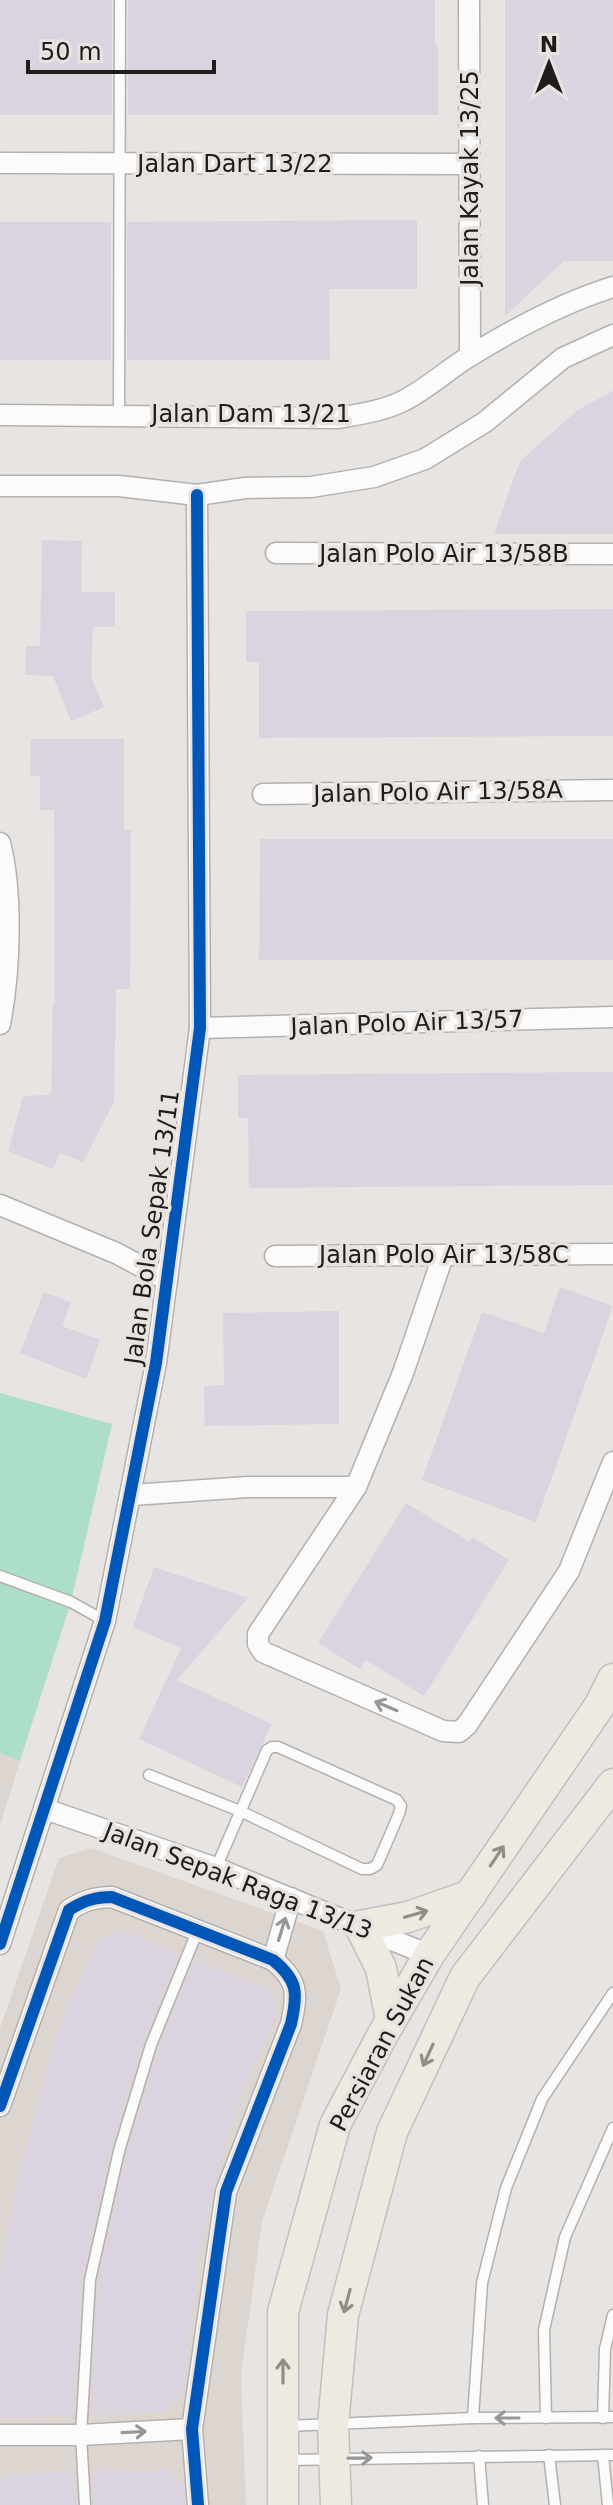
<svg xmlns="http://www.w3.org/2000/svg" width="613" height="2505" viewBox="0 0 613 2505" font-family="'DejaVu Sans',sans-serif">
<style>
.built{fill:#ddd5d0}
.green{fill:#addec8}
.building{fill:#dcd3e0}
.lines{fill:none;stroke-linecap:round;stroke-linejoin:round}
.lane-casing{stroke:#b3b1af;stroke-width:13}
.street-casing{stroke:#b3b1af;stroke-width:23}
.primary-casing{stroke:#c1c0bf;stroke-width:33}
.lane{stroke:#fbfbfb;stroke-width:10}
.street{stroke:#fbfbfb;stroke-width:20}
.primary{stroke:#eeeae2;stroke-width:30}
.cycleway-casing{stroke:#e9e3e0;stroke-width:17}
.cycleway{stroke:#0057b8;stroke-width:12}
.oneway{stroke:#989797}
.oneway2{stroke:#918e89}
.labels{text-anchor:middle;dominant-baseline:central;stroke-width:7;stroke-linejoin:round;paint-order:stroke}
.street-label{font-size:24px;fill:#1f1d1c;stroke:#e9e3e0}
</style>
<rect width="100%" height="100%" fill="#e7e4e2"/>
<g class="built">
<polygon points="0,1753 20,1761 0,1826"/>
<polygon points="91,1848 323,1931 341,1989 262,2222 241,2375 246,2505 0,2505 0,2028 59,1858"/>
</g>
<polygon class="green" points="0,1393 112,1424 71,1602 20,1761 0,1753"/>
<g class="building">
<rect x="0" y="0" width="112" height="115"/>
<polygon points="128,0 435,0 435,45 438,45 438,115 128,115"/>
<polygon points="505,0 613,0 613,261 564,261 505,316"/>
<polygon points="417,220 417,289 329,289 330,360 127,360 127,222"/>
<rect x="0" y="222" width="111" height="138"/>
<polygon points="613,391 613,534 494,534 520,461 578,410"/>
<polygon points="42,540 82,541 81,592 115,592 115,627 93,627 91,677 104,707 71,721 53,676 25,675 26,646 40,646"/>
<polygon points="613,609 613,736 259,738 259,662 246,662 246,611"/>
<polygon points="31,739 124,739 124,830 131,830 130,989 116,989 114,1102 83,1162 60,1153 53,1169 8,1151 23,1096 51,1095 53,1003 55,1003 54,810 40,810 40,776 30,776"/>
<polygon points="260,839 613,839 613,960 259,960"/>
<polygon points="613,1072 613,1185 249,1188 248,1118 238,1118 238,1075"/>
<polygon points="560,1287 613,1306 536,1522 422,1480 482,1312 544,1333"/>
<polygon points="44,1292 71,1302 62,1326 100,1340 86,1379 20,1353"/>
<polygon points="339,1311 339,1424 205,1426 204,1386 224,1385 223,1313"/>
<polygon points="406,1503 470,1542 472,1537 509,1560 424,1696 366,1660 360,1669 318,1643"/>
<polygon points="154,1567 248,1598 177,1680 272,1724 242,1787 139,1739 181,1648 133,1627"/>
<polygon points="121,1930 179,1954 143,2043 111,2149 82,2279 74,2415 0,2418 0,2281 14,2193 58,2030 98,1940"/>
<polygon points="194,1960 269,1989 278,2011 241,2094 213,2190 199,2253 183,2394 165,2412 90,2415 98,2281 127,2153 159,2048"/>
<polygon points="166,2469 183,2484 185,2505 93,2505 91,2472"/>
<polygon points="70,2472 75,2472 77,2505 0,2505 0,2482 7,2474"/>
</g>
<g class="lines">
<g class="lane-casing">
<g id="lane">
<polyline points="119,415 120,0"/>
<polyline points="0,1576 71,1602 105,1621"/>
<polyline points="149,1775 240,1811 362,1869 370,1869 377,1865 399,1814 401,1806 397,1800 278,1747 272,1747 267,1750 216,1868"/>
<polyline points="473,2418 482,2283 506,2188 542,2099 613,1993"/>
<polyline points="546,2418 544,2330 565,2237 613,2128"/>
<polyline points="603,2418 605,2349 613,2315"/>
<polyline points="287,2426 473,2418 613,2417"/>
<polyline points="549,2455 555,2505"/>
<polyline points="603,2455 608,2505"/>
<polyline points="479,2456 483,2505"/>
<polyline points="288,2460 613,2455"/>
<polyline points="85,2505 81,2435 90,2280 119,2151 151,2045 197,1932"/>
</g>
</g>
<g class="street-casing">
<g id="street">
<polyline points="469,0 470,356"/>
<polyline points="0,163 470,164"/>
<path d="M0,415L338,418C360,414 383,411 403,401C427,389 447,370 470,356C515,328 562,303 613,287"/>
<polyline points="0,486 119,486 197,495 245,488 311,487 374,477 425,459 485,422 563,358 613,335"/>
<polyline points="276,553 613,554"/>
<polyline points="263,794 613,790"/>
<path d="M0,843C13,894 10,972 0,1024"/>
<polyline points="200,1028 613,1017"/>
<polyline points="0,1205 116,1253 167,1280"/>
<polyline points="275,1256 613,1254"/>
<polyline points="443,1256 403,1373 356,1487 258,1634 258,1644 263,1652 443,1731 459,1732 467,1725 569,1571 613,1462"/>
<polyline points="132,1495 248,1487 356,1487"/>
<polyline points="45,1809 216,1868 429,1955"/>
<polyline points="0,1944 105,1621 156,1363 200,1028 197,495"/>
<polyline points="273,1960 291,1898"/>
<path d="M0,2106L69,1910C83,1901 95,1897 112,1897L273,1960C298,1980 298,1993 291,2024L226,2192L192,2429L198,2505"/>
<polyline points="0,2435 81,2435 192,2429"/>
</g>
</g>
<g class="primary-casing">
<g id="primary">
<polyline points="391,2020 381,1968 360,1926 408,1917 471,1895"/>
<polyline points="283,2505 283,2312 335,2125 383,2034 429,1955 600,1705 613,1679"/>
<polyline points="336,2505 333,2425 343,2315 392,2132 465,1977 613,1784"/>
</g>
</g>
<use href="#lane" class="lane"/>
<use href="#street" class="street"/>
<use href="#primary" class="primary"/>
<g class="cycleway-casing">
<g id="cycleway">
<polyline points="0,1944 105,1621 156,1363 200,1028 197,495"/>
<path d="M0,2106L69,1910C83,1901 95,1897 112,1897L273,1960C298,1980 298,1993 291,2024L226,2192L192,2429L198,2505"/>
</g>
</g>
<use href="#cycleway" class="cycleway"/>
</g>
<defs><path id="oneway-shaft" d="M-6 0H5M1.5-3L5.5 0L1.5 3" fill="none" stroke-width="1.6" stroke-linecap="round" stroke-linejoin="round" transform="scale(2)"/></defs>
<g class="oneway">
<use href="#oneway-shaft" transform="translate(386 1706) rotate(-157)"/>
<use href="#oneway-shaft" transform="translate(282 1929) rotate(-73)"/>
<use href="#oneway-shaft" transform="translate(507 2418) rotate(180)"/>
<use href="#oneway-shaft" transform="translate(134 2432) rotate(-3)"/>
<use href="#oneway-shaft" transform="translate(360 2458) rotate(-1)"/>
</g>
<g class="oneway2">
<use href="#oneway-shaft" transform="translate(497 1856) rotate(-56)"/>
<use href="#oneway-shaft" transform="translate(416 1914) rotate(-16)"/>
<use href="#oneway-shaft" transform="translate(428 2055) rotate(115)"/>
<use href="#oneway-shaft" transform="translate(347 2301) rotate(105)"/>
<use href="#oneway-shaft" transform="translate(283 2371) rotate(-90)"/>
</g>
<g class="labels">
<g class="street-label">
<text x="235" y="164">Jalan Dart 13/22</text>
<text transform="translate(470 178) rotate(-90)">Jalan Kayak 13/25</text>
<text x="251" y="414">Jalan Dam 13/21</text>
<text x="444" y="554">Jalan Polo Air 13/58B</text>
<text transform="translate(438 792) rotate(-1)">Jalan Polo Air 13/58A</text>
<text transform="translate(407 1023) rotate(-2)">Jalan Polo Air 13/57</text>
<text transform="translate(152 1227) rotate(-82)">Jalan Bola Sepak 13/11</text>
<text x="444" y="1255">Jalan Polo Air 13/58C</text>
<text transform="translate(238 1881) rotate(21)">Jalan Sepak Raga 13/13</text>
<text transform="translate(382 2044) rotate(-62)">Persiaran Sukan</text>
</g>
</g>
<g transform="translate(549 64)" stroke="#e9e3e0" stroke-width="6" paint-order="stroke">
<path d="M0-6L14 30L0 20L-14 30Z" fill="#1f1d1c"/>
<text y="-12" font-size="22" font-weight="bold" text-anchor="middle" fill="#1f1d1c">N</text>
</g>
<path d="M28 60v12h186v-12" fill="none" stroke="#1f1d1c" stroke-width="4"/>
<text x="40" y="60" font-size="24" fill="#1f1d1c" stroke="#e9e3e0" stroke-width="6" paint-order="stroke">50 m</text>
</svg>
